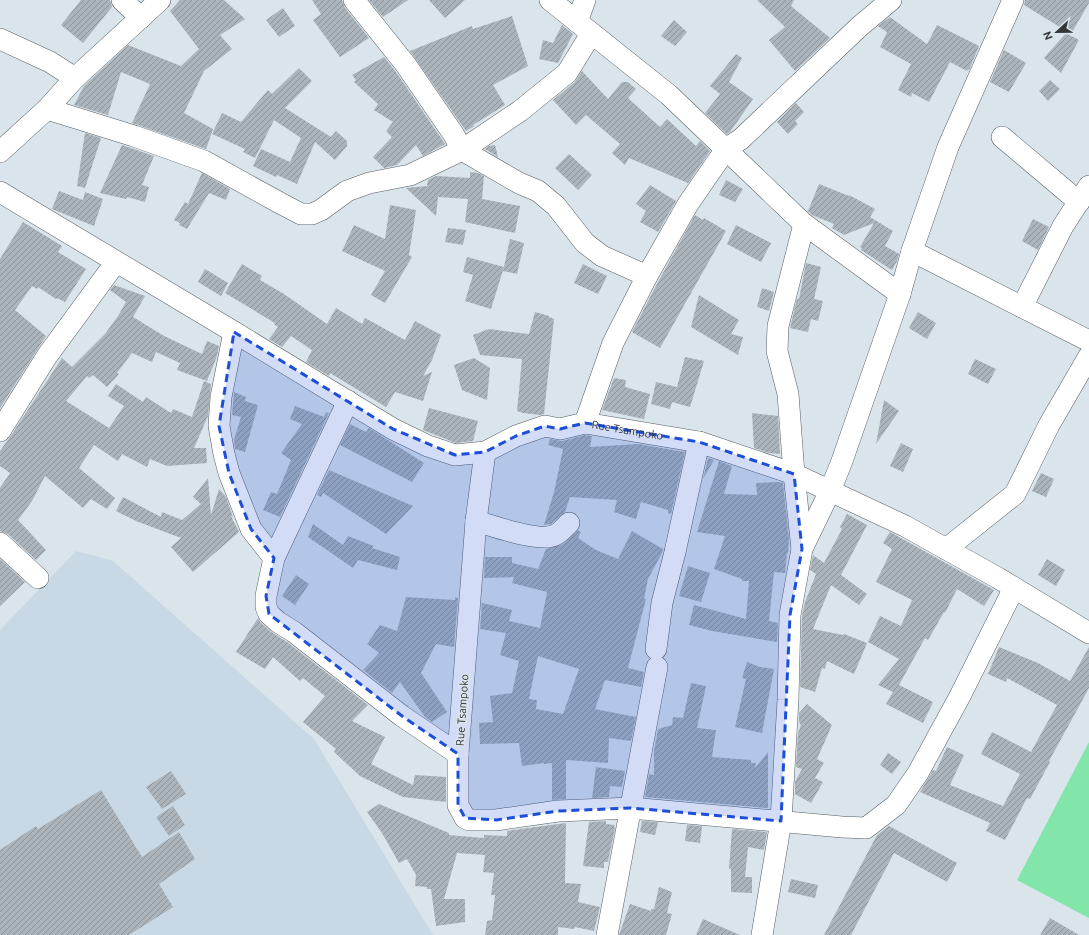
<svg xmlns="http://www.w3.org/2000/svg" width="1089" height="935" viewBox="0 0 1089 935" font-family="Ubuntu,sans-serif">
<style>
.built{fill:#c8d8e5}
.grass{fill:#82e6ab}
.building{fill:url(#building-hatch);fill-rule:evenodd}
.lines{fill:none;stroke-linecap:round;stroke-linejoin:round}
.minor-casing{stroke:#565e65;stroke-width:22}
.minor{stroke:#fff;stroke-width:21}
.marked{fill:#1d4ed8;fill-opacity:0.2;stroke:#1d4ed8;stroke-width:3;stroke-dasharray:8 5;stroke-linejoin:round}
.labels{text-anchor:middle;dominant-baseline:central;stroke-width:3;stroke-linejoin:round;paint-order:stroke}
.street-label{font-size:11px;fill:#33373a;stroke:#dae4eb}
</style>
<defs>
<pattern id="building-hatch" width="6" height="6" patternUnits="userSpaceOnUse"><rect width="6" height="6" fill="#abb4bb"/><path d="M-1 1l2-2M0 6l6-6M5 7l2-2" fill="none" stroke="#8c9399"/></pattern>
</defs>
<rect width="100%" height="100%" fill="#dae4eb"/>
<polygon class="built" points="76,551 113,561 314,739 433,935 0,935 0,630"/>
<polygon class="grass" points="1089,742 1089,918 1017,880"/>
<g class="building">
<polygon points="81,0 110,0 112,7 83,43 61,25"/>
<polygon points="180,0 224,0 245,19 220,35 232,49 204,71 184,113 213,129 206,149 132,123 150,84 121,72 108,115 74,105 84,86 128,45 181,66 199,49 170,11"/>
<polygon points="312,0 342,0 345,8 369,38 340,57 313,20 321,14"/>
<polygon points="369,0 408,0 383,17"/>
<polygon points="429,0 465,0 445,18"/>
<polygon points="757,0 794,0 791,6 830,38 795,71 769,40 785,27"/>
<polygon points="1025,0 1089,0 1089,3 1071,34 1024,5"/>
<polygon points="283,8 295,26 279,37 266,20"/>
<polygon points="512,16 528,66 493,85 505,105 473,125 474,126 466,131 410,51 472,26 473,29"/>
<polygon points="890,17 927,44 937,25 979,46 969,70 968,69 967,71 950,62 929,102 912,93 911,97 898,90 911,64 880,47 887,32 878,26"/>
<polygon points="674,20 687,32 675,46 661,36"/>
<polygon points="562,25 573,34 558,63 539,59 543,40 553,43"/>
<polygon points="1066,33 1079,40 1061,73 1044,58"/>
<polygon points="1004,50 1026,63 1009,92 990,82"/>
<polygon points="736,54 742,58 729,82 753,99 730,132 727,134 705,113 720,94 710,86"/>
<polygon points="384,57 396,72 445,144 423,156 416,145 397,165 384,168 373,157 392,137 386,131 393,122 374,110 378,104 354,82 356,80 352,75"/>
<polygon points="299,68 312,81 285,108 331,137 336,131 347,141 347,146 335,160 315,142 297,184 277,175 276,177 253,166 261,149 290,162 301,138 274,120 255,158 243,152 245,149 212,134 222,113 241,122 268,90 272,94"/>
<polygon points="582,71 608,99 622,82 628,82 636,89 628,98 660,127 667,119 696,146 700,141 710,151 688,183 629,158 625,165 612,153 620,144 586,115 576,125 553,100 575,82"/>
<polygon points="1050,80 1060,89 1048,101 1039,91"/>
<polygon points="796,103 804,112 795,121 798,124 788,134 777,122"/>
<polygon points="85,133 101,138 85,188 77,186"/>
<polygon points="122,145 154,156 142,185 149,187 145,202 127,197 126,199 100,193"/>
<polygon points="495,145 498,157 485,149 489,146"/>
<polygon points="569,154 592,175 578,190 555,168"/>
<polygon points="470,172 478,173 484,176 482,199 520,206 515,233 465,222 468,199 438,197 436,216 406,188 427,186 428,180 436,176 470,178"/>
<polygon points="202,173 230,189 226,200 209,193 187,229 179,225 180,223 174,220 185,202 188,204"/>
<polygon points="726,180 743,189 735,202 719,195"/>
<polygon points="819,184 849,196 849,195 875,209 870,217 893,231 885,246 899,254 897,261 892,270 861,250 862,248 860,247 874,223 844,235 832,228 834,224 812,215 808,211"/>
<polygon points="650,185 676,201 658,232 640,222 646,211 636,204"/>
<polygon points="59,191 83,200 85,192 103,199 94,226 52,209"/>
<polygon points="390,205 416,210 409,255 412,257 385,303 371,295 385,271 342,251 354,225 385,239"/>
<polygon points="695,215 703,220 704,218 726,231 660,348 632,332 658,282"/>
<polygon points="1033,219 1049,227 1038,250 1022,241"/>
<polygon points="23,222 62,246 58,252 86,269 65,302 57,298 56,299 38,287 37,289 32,286 15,310 46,336 0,408 0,259"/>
<polygon points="736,225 771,243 761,262 727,244"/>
<polygon points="448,228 466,230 463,245 445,242"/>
<polygon points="510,239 524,243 517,274 503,271"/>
<polygon points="467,257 504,267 491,309 465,301 473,275 463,272"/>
<polygon points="806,263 821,267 814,299 823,301 818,321 811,319 808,332 790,328 797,299 799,299"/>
<polygon points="242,264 262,276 260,280 284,294 327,324 336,308 362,324 365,318 405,340 415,321 441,335 432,360 423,376 432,372 423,401 395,392 386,407 330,373 329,376 306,362 312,350 291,336 282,347 269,339 278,327 274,324 275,323 225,293"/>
<polygon points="583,264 607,276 598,294 574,283"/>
<polygon points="205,269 228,283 221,296 198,282"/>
<polygon points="114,285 145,296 133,317 164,336 202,354 207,341 219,346 217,356 207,381 177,370 180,363 156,352 152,362 132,353 117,373 119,374 107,387 93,375 89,378 87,376 66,401 109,428 124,406 108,396 116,384 143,402 146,397 171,413 173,409 192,417 204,381 211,384 208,416 194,448 206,448 207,463 167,466 150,459 147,467 122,454 118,461 94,445 79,468 115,498 107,509 91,499 83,508 45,476 32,501 18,520 46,550 36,560 8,534 0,531 0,488 10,473 0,466 0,451 10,437 62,358 72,367 105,334 118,316 126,302 110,290"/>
<polygon points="762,288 774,292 769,311 757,307"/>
<polygon points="699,295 739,320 731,334 743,337 738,355 691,327"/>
<polygon points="535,312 549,316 549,317 554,319 544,414 540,415 523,413 517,411 522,359 480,355 473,335 489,329 529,334"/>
<polygon points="918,312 936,323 927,339 909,328"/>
<polygon points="685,357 704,361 690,407 672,402 670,409 651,404 656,382 677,387"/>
<polygon points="474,358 490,368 487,400 462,390 454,365"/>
<polygon points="975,359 996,369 988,384 968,374"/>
<polygon points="614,378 626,380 625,387 650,394 644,419 602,410"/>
<polygon points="234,392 246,397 245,401 258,405 245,452 235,449 234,440 241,417 232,415"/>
<polygon points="884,400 899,411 876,444"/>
<polygon points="295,406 324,417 326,412 329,413 280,517 263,510 271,492 277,494 291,460 281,453 302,424 290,419"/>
<polygon points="429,408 478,421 473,441 456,443 423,430"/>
<polygon points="752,413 778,416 780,454 769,453 754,448"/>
<polygon points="350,424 366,432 369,428 424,463 412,482 340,445"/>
<polygon points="585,435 592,436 590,447 638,444 685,452 671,514 668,513 668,510 641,502 636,519 614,512 617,500 570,497 565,512 551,524 544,525 554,492 563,449 548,445 550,439 562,441"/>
<polygon points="901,443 913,449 903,472 890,466"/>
<polygon points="708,458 714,460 703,479"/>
<polygon points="719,461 732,466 724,494 757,495 756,483 779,482 783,483 789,539 788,553 787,553 785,573 774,572 769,621 778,623 777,642 712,631 689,625 694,605 746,619 749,581 742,581 742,579 714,569 725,536 697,532"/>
<polygon points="329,470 413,506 386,534 323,493 321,497 317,495"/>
<polygon points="1041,473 1054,479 1046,497 1032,491"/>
<polygon points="208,478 211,515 219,489 226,497 233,517 231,516 239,532 193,572 171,547 181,538 136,521 116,511 123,497 161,517 162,512 182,520 201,504 193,497"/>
<polygon points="847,514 867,525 841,575 867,594 859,605 831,585 813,629 843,635 844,634 867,643 854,674 827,661 825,669 822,668 815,692 800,687 802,616 805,602 816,574 810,570 813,555 824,563 842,529 840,527"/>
<polygon points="313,524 343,545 348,536 374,546 372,548 400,557 397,570 358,560 353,568 308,537"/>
<path d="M578,530L581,532L578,538L596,550L618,559L632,531L663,549L662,553L648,579L644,599H646L628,668L644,672L641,687L605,680L595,709L636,717L631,741L609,738L608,763L566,760V799L552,800V763L544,764V763L522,766L519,743L480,744L479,723L493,722L490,696L512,693L519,661L500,655L506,633L480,629L482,603L512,610L509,621L540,628L547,592L512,583L514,577L484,578L485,557H512V563L538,569L546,549L563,544ZM538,656L579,669L563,714L536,709L537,700L529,699Z"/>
<polygon points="890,532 994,590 984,606 957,589 945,613 944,612 928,640 925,638 899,685 933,702 923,723 886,704 893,692 878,685 899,659 868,642 880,616 901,626 912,600 876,582 892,549 883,543"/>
<polygon points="0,559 25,582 0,606"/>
<polygon points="1047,559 1065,570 1056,586 1038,575"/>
<polygon points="688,566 710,573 701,602 679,596"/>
<polygon points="296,575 309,584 295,605 282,596"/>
<polygon points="406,597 455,600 455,597 458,598 454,647 436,644 421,673 447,712 432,722 425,717 400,682 392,693 363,670 379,653 367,644 380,625 397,631"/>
<polygon points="258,618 261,623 270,631 287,642 368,705 352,721 385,737 371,764 413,785 415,775 446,777 446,802 403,797 360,776 334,752 336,749 303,722 325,696 303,678 300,681 273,657 265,669 236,652"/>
<polygon points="999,647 1038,663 1070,681 1089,647 1089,688 1049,761 1050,762 1030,799 1027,798 1005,840 986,831 990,823 920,792 933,770 936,771 947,747 964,755 950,785 1003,806 1020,774 981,754 992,732 1031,752 1057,705 1007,678 1006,682 988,674"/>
<polygon points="747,662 760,667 774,669 762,733 735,727 746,679 742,678"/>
<polygon points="691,683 706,686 697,728 716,730 712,757 751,760 751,763 756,763 755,768 768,752 768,808 645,797 649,774 654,775 654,751 658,729 672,725 673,717 683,718"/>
<polygon points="807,704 832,725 817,759 824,763 815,778 823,782 811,803 795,794 795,782 802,769 796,767 798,733 801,725 799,722 799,713"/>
<polygon points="888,753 901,762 892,774 880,765"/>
<polygon points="596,767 625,771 622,787 610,786 609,797 592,798"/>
<polygon points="171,771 186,794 162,809 146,787"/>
<polygon points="101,790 142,857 179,832 195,859 159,884 173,907 129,935 0,935 0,850 36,826 38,829"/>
<polygon points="379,804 449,833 449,835 484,838 484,835 507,836 507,831 566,823 565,883 581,884 578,902 600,907 594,931 575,927 574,929 558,927 558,935 485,935 487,921 492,920 495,895 491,895 494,873 483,872 485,855 457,853 444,899 465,899 465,922 436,926 431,889 427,889 427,887 415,886 416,875 407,859 399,863 382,833 367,812"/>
<polygon points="173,806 185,825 169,836 156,817"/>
<polygon points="606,821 606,824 614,825 615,828 608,862 604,862 604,868 583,866 589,822"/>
<polygon points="642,821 658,822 655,835 640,832"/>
<polygon points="687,825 702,826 700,843 685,841"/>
<polygon points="889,826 957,863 947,882 894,853 851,935 824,935 877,835"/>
<polygon points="732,829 767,832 764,850 748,847 745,877 752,877 752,893 731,892 731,869 729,869"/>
<polygon points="791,879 818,885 815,898 788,892"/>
<polygon points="659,887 672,892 667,913 672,914 666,935 619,935 630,904 651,911 651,909 654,909"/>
<polygon points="1050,918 1079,935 1040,935"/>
<polygon points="703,919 740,935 696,935"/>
</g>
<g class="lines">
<g class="minor-casing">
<g id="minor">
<polyline points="122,0 141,18"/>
<polyline points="354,0 406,65 454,135 462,150 519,183 538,191 556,206 585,243 602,256 647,276"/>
<polyline points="550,0 669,95 804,224 900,294"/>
<polyline points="577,22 585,0"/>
<polyline points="0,39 50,62 75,78"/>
<polyline points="47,109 134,136 204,161 280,203 301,214 312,214 321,210 347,191 369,183 410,175 462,150 520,111 567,73 591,34"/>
<polyline points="1002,137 1079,202"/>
<polyline points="0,152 47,109 75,78 160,0"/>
<path id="s1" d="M0,192L234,332L393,429L428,446L455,455L485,452L516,436L545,426L560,429L585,423L699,442L794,474L905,526L998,578L1089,633"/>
<polyline points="912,251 1089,341"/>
<polyline points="1022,307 1063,226 1089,186"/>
<polyline points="234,332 221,397 219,426 224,454 229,473 251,529 274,558"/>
<polyline points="348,401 274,558 266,596 266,607 269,614 278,622 294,632 402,716 458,754"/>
<polyline points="585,423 613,343 647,276 688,204 726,149 741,139 859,27 891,0"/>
<polyline points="0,431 47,356 116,262"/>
<polyline points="485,452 476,521 458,754 458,805 465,818 469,820 496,820 558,811 631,808 842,827 866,828 896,805 918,773 960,696 1014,588"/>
<path d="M476,521C494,526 539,543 555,535C560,533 565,527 569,523"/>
<polyline points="0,543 38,578"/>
<polyline points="802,549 794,474 788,394 777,351 778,326 804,224"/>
<polyline points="946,549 1015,494 1049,425 1089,356"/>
<polyline points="656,649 662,603 675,552 699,442"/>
<polyline points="607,935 657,667"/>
<polyline points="762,935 781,821 788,700 790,615 802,549 830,491 842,461 900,294 912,251 948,147 1013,0"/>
</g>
</g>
<use href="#minor" class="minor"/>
</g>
<path class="marked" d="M234,332L393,429L455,455L485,452L516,436L545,426L560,429L585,423L699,442L794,474L802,549L790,615L781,821L631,808L558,811L496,820L465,818L458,805V754L402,716L269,614L266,596L274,558L251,529L229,473L219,426Z"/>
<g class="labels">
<g class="street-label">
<text stroke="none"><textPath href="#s1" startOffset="706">Rue Tsampoko</textPath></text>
<text transform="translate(462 710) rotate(-86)">Rue Tsampoko</text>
</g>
</g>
<g transform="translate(1057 32) rotate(248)" stroke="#dae4eb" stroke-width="3" paint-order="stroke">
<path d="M0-3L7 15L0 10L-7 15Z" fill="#33373a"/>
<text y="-6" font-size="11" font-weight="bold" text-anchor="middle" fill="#33373a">N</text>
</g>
</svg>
